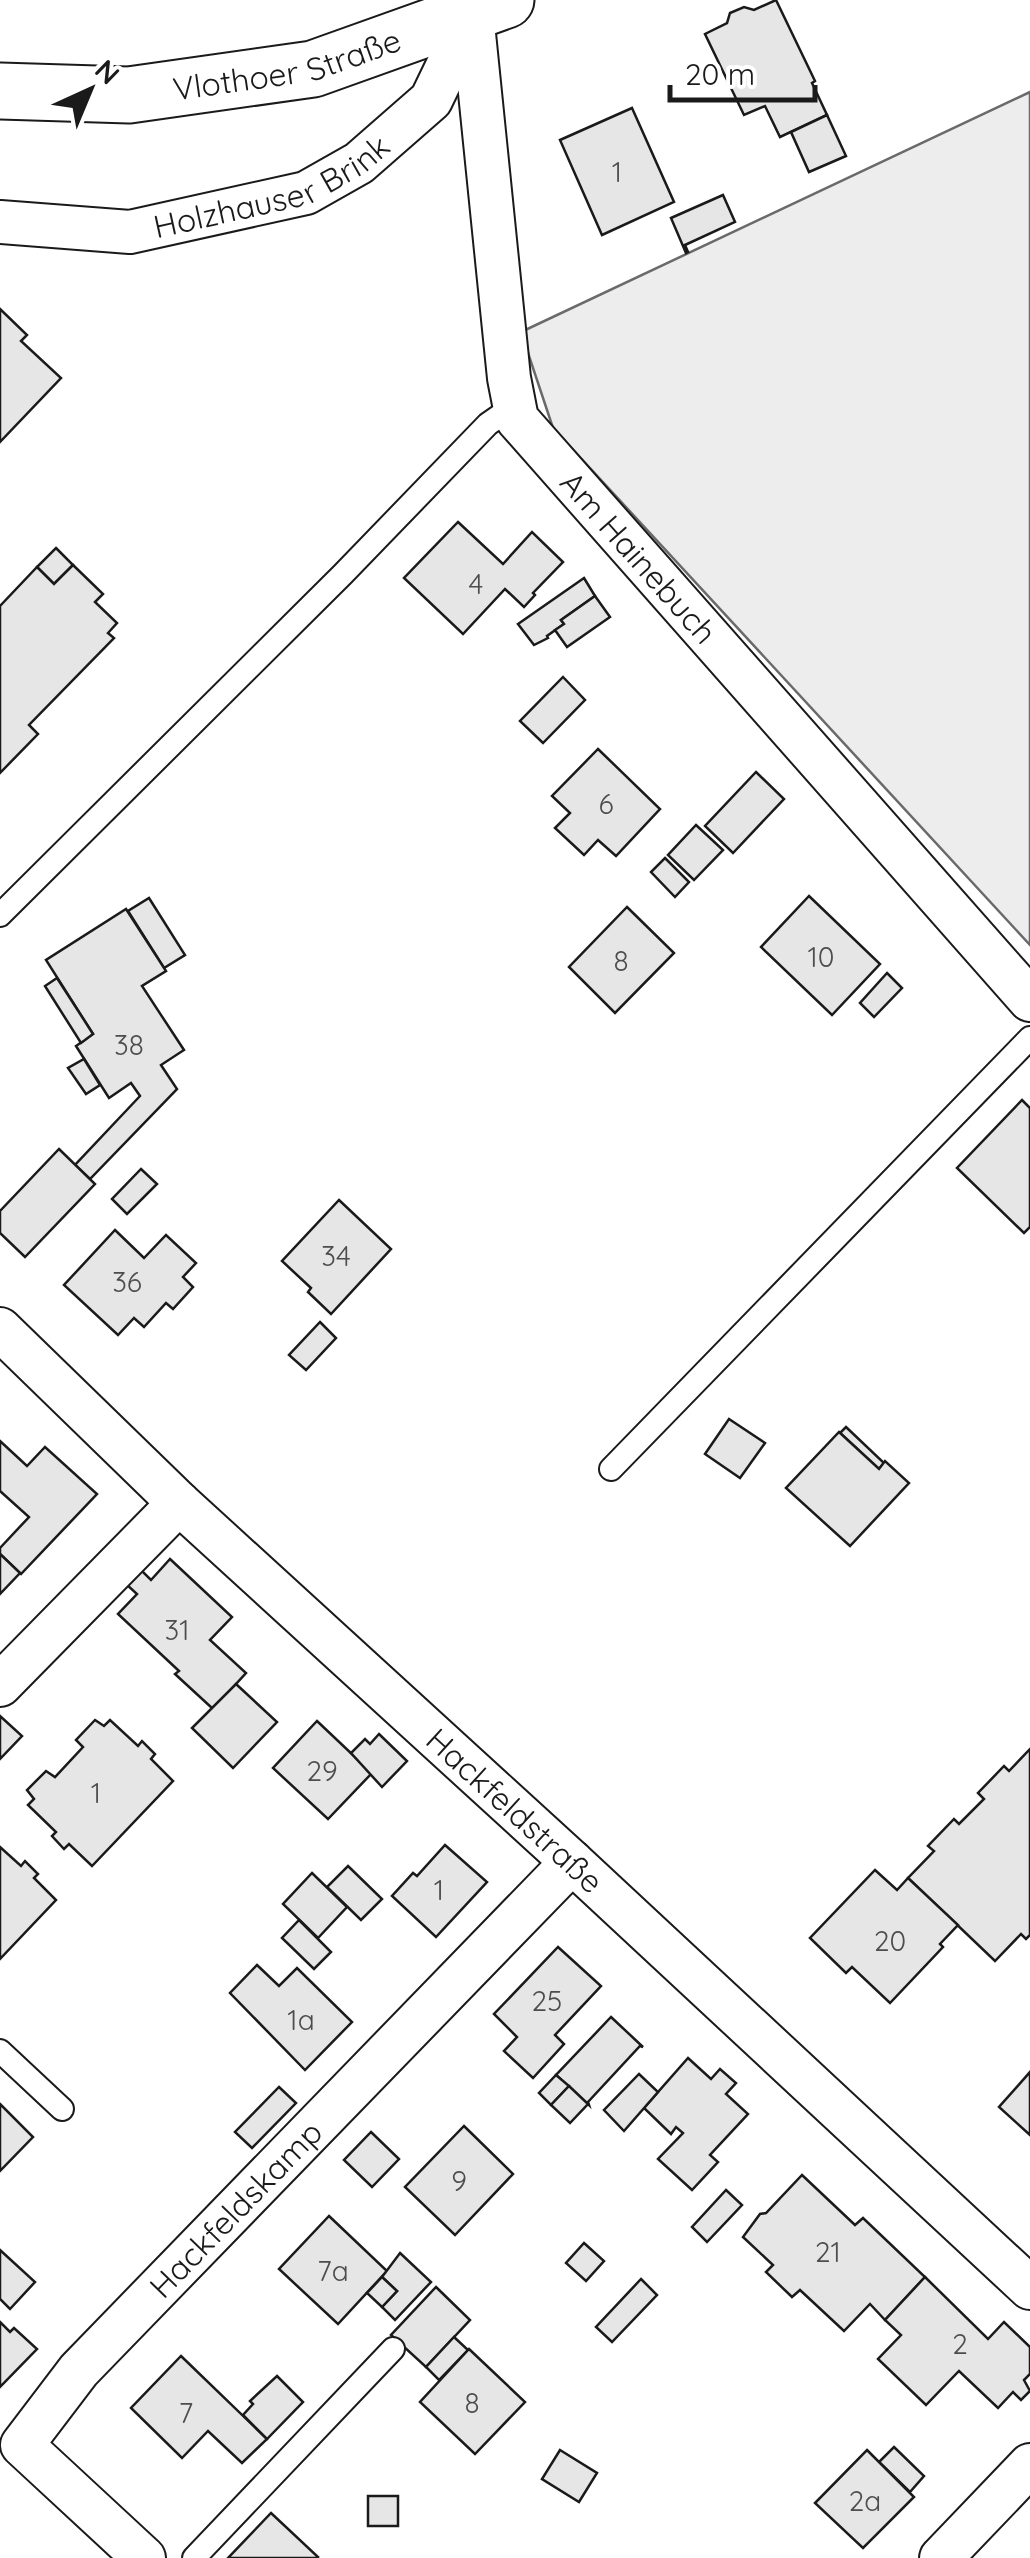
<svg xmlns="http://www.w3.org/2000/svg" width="1030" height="2558" viewBox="0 0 1030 2558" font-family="Quicksand,sans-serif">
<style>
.built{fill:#ededed;stroke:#6a6a6a;stroke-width:2.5}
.building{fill:#e6e6e6;stroke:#1a1a1a;stroke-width:2.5}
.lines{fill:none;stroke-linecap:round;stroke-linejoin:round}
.service-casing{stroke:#1a1a1a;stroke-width:26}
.minor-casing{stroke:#1a1a1a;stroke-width:46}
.tertiary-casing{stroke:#1a1a1a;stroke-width:59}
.service{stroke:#fff;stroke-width:22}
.minor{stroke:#fff;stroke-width:42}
.tertiary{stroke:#fff;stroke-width:55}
.labels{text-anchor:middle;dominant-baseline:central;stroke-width:8;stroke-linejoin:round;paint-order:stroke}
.number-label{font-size:28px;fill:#4d4d4d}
.street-label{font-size:32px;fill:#1a1a1a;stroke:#fff}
</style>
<rect width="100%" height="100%" fill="#fff"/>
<polygon class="built" points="1030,92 1030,945 553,428 521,332"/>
<g class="building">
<polygon points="776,0 815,81 812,83 827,115 780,137 765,106 744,115 705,34 727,23 730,13 744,7 754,10"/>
<polygon points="632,108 674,202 602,235 560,140"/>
<polygon points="827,115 846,156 809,172 791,132"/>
<polygon points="723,195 735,222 685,245 688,252 686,253 671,218"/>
<polygon points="0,309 27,335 21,341 61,378 0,442"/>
<polygon points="458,522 503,564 532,532 563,562 533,593 535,595 524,607 505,589 463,634 404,578"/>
<polygon points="56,548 73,565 54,584 37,567"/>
<polygon points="73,565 103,594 95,602 117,623 108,633 114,638 29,725 38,734 0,773 0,606 37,567 54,584"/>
<polygon points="584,578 595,596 561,620 564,624 547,636 548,638 534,645 518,624"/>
<polygon points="595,596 610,617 567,647 555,630 564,624 561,620"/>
<polygon points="563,677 585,700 543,743 520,721"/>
<polygon points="598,749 660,809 616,856 598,840 584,855 555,828 570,813 552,796"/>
<polygon points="756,772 784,799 733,853 705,826"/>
<polygon points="696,825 723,850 694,880 668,855"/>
<polygon points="665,858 689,882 675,897 651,872"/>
<polygon points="809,896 880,964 832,1015 761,947"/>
<polygon points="149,898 185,955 164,968 128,911"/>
<polygon points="627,907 674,953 615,1013 569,967"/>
<polygon points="126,909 166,971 142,986 184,1050 161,1065 177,1089 90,1179 75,1165 140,1096 131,1083 109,1098 76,1046 93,1034 46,960"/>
<polygon points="887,973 902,988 874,1017 860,1003"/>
<polygon points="57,978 93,1034 81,1043 45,986"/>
<polygon points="84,1059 100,1085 86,1094 68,1068"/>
<polygon points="1022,1100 1030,1108 1030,1227 1024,1233 957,1168"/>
<polygon points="59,1149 95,1184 25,1257 0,1233 0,1211"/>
<polygon points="141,1169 157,1184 127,1214 112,1199"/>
<polygon points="339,1200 391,1249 331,1314 308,1292 311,1288 282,1261"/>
<polygon points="115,1230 144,1258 166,1235 196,1263 183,1277 193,1287 173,1309 166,1303 144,1327 134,1318 118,1335 64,1285"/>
<polygon points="320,1322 336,1338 306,1370 289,1355"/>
<polygon points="729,1419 765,1443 740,1478 705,1454"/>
<polygon points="846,1427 884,1463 879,1469 840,1433"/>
<polygon points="839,1432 879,1469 885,1461 909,1483 850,1546 786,1488"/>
<polygon points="0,1441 27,1466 45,1447 97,1494 21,1574 0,1554 0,1548 29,1517 0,1491"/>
<polygon points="0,1554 20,1573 0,1594"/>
<polygon points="170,1559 232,1617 210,1640 246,1673 213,1709 175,1674 179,1671 118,1614 137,1594 126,1584 140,1569 151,1580"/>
<polygon points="236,1684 277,1722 233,1768 192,1728"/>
<polygon points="0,1716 22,1736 0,1759"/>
<polygon points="95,1720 104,1726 110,1720 138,1746 142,1741 155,1754 151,1759 173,1781 92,1866 69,1844 64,1849 52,1836 56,1832 28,1805 34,1799 27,1790 46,1771 55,1777 83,1747 76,1740"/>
<polygon points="317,1721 372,1773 328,1819 273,1768"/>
<polygon points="379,1734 407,1761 382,1787 351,1753 365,1739 370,1744"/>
<polygon points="1030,1749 1030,1935 1026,1939 1021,1934 995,1961 908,1878 934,1851 928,1846 954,1819 959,1824 984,1799 978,1793 1004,1766 1009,1771"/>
<polygon points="445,1845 487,1882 436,1937 392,1896 413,1873 417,1876"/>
<polygon points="0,1847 21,1866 25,1861 38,1874 34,1878 56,1900 0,1959"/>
<polygon points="348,1866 382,1899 361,1920 327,1887"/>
<polygon points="875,1870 897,1890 908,1878 958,1925 940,1944 943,1947 890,2003 852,1967 846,1973 810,1938"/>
<polygon points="312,1873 347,1907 318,1938 283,1904"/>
<polygon points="299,1920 331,1952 314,1969 282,1938"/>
<polygon points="558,1947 601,1986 555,2035 564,2044 533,2078 504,2051 517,2037 494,2014"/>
<polygon points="257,1965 279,1986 297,1968 352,2022 305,2070 230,1993"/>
<polygon points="611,2017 643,2047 640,2046 588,2102 589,2105 556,2075"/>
<polygon points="688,2058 711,2079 720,2069 736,2083 726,2094 748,2114 710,2155 718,2162 692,2190 658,2159 683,2133 676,2127 671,2134 644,2108"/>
<polygon points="1030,2072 1030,2135 999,2107"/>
<polygon points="639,2074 658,2092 624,2131 604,2110"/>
<polygon points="556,2075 569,2086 551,2105 539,2093"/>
<polygon points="569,2086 588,2104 570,2123 551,2105"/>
<polygon points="279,2087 296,2103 252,2148 235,2132"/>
<polygon points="0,2104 33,2137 0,2171"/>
<polygon points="464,2126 513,2174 455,2235 405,2187"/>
<polygon points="371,2132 399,2159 372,2187 344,2160"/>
<polygon points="802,2175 855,2225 863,2218 925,2277 885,2320 870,2304 844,2331 800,2290 792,2297 766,2272 773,2265 743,2237 760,2214 766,2213"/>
<polygon points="726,2190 742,2205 707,2242 692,2227"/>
<polygon points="329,2216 387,2271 338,2324 279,2269"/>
<polygon points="584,2243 604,2261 586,2281 566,2263"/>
<polygon points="0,2250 35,2282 10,2309 0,2299"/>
<polygon points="400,2253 431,2282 395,2320 382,2307 397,2291 382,2277"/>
<polygon points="382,2277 397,2291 382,2307 367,2293"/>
<polygon points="925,2277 988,2339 1004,2322 1030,2347 1030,2374 1024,2380 1030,2391 1021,2400 1013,2392 998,2408 959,2371 926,2405 878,2359 901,2335 885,2320"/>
<polygon points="641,2279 657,2295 612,2342 596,2327"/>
<polygon points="436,2287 470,2320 426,2367 391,2335"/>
<polygon points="0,2322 10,2332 14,2328 37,2349 0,2387"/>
<polygon points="454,2337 468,2350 439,2380 426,2367"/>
<polygon points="469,2349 525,2402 475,2454 420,2402"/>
<polygon points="181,2356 267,2439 242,2463 208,2431 182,2458 131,2408"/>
<polygon points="277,2376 303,2402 267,2439 243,2415 253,2404 250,2401"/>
<polygon points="894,2447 924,2476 910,2492 879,2462"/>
<polygon points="560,2450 597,2473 579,2502 542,2479"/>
<polygon points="867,2450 914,2497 863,2548 815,2503"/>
<rect x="368" y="2496" width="30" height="30"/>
<polygon points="271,2513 318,2557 317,2558 228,2558"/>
</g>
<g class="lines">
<g class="service-casing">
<g id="service">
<polyline points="0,915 343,574 488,424 514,406"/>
<polyline points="611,1469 1030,1038"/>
<polyline points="0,2051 62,2109"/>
<polyline points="194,2558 393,2349"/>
</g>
</g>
<g class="minor-casing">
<g id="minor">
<path id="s1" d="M472,14L509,378L517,419L1030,1000"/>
<path id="s2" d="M0,222L130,232L306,193L359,163L431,100L472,15"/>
<path id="s3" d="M0,1329L179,1503L572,1862L1030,2288"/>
<polyline points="0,1685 179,1503"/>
<path id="s4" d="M144,2558L22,2445L79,2370L572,1862"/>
<polyline points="941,2558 1030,2465"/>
</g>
</g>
<g class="tertiary-casing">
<g id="tertiary">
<path id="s5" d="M0,91L129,95L313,69L506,0"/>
</g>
</g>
<use href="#service" class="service"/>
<use href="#minor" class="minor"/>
<use href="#tertiary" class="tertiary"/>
</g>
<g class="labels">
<g class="number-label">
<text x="617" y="171">1</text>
<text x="476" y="583">4</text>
<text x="606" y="803">6</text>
<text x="821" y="956">10</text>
<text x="621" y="960">8</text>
<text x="129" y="1044">38</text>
<text x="336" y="1255">34</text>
<text x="127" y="1281">36</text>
<text x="177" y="1629">31</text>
<text x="322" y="1770">29</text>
<text x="96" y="1792">1</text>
<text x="439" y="1889">1</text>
<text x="890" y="1940">20</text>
<text x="547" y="2000">25</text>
<text x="301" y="2019">1a</text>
<text x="459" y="2180">9</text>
<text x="828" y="2251">21</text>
<text x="333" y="2270">7a</text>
<text x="960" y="2343">2</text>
<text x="472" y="2402">8</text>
<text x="186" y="2412">7</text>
<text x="865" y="2500">2a</text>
</g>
<g class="street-label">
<text stroke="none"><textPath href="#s5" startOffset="290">Vlothoer Straße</textPath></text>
<text stroke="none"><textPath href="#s2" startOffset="280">Holzhauser Brink</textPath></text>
<text stroke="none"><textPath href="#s1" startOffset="592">Am Hainebuch</textPath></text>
<text stroke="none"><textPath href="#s3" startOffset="705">Hackfeldstraße</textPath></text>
<text stroke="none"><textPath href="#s4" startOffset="485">Hackfeldskamp</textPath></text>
</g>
</g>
<g transform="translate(90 90) rotate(44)" stroke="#ffffff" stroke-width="8" paint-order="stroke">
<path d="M0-8L18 38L0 25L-18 38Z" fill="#1a1a1a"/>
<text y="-15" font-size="28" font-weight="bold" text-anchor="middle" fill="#1a1a1a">N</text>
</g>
<path d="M670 85v15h145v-15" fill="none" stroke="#1a1a1a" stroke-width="5"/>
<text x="685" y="85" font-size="30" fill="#1a1a1a" stroke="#ffffff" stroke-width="8" paint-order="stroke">20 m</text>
</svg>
